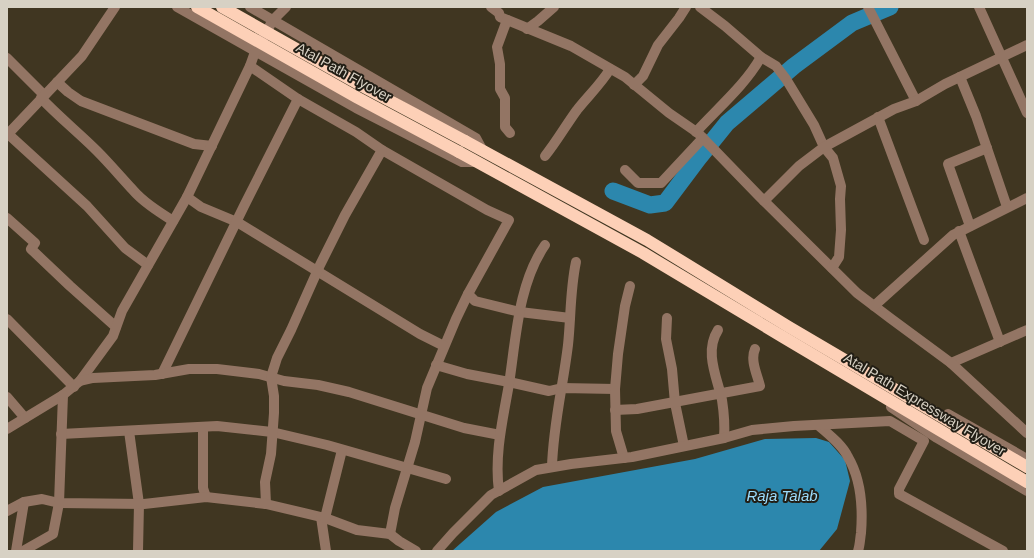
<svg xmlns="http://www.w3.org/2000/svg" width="1034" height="558" viewBox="0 0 1034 558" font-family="Arial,sans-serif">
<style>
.water{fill:#2c87ad}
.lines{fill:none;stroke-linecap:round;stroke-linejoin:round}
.river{stroke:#2c87ad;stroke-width:17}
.minor{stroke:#937564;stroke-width:10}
.highway{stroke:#fdd0b7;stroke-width:12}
.highway-bridge{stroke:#fdd0b7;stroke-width:12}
.labels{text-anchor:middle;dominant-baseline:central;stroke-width:4;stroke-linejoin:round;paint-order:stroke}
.street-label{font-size:14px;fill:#d7d1c4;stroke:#221e15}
.water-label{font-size:15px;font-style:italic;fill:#9bdbfb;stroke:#221e15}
</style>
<rect width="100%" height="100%" fill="#403621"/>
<polygon class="water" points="816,438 829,442 845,460 850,481 837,529 819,551 452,551 496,512 543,487 695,459 765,439"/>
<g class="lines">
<polyline class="river" points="613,191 650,205 665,203 698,159 727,123 794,66 852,23 890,7"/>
<g class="minor">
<polyline points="177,7 356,108 462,162 478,162"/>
<polyline points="250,7 476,138 483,151"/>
<polyline points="491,7 499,13 500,17 571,46 625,77 669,113 698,133 759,196 857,293 890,318 951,363 1027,330"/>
<polyline points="700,7 725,26 761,57 776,66 786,79 814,125 824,147 833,158 841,186 840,199 841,230 839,257 832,268"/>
<polyline points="868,7 916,101"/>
<polyline points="979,7 1027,113"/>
<polyline points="507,20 497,47 500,64 500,89 505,98 505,127 510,133"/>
<polyline points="527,29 538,21 554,7"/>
<polyline points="7,58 44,95"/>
<polyline points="250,66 298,99 356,132 382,150 487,210 509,220 468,294 456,319 427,388 415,442 395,508 390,534"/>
<polyline points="960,77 976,116 1007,207"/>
<polyline points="57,82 68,92 81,101 194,144 212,146"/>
<polyline points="634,85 643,76 658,45 679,18 686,7"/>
<path d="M41,98C59,117 79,133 97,151C109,163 120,176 132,189C143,202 159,212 173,221"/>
<polyline points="878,117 924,240"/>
<path d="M696,132C718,108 746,84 761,57"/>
<polyline points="7,133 87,206 125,248 148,265"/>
<polyline points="7,135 82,56 115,7"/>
<path d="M545,156C557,141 566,125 577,110C588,96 601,84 610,69"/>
<polyline points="625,170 638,183 661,183 703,138"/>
<polyline points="187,197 201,207 237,222 420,334 444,346"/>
<polyline points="764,201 799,166 824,147 894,109 916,101 945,84 1027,45"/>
<polyline points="7,218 35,243 31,249 70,286 116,327"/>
<polyline points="970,226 948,164 987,148"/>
<polyline points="959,231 1000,342"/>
<polyline points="468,294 475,301 520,312 570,318"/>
<polyline points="874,306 953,235 1027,198"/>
<polyline points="667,318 666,339 672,369 675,403 684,446"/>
<polyline points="7,319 74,387"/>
<path d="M718,330C704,352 717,377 722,400C724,413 725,425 724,438"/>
<polyline points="951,363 1027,433"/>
<polyline points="436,365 467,374 509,382 549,391 562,388 615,389"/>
<polyline points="162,374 244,206 298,99"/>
<polyline points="80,381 113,336 122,311 187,197 250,66 255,52 273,20 286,7"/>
<polyline points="7,397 25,418"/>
<polyline points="891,407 937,438 1027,491"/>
<path d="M615,410L637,409L760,386C757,374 750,360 755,349"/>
<polyline points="948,414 1027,459"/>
<path d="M818,425C828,434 842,444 848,457C861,479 863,507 861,533C860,539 860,545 858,551"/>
<polyline points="203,427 203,488 206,497"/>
<polyline points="7,429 63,395 80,381 93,378 155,375 189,369 217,369 259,374 284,381 318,385 349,392 464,428 500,435"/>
<polyline points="129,431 139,504 138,551"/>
<polyline points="61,434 217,426 272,432 327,445 446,479"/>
<polyline points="624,458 616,431 615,389 618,354 625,306 630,286"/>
<path d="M552,467C553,426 563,386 568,345C571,317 570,290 576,262"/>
<path d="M499,491C494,455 503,419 509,384C516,339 518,284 545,245"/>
<polyline points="266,504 265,482 271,454 274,413 274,396 271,377 277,358 291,330 320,265 345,215 382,150"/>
<polyline points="7,511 24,502 42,499 59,503 144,504 206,497 266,504 325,518 357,530 390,534 399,541 416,551"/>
<polyline points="321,517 326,551"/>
<polyline points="325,518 342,450"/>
<polyline points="16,551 24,502"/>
<polyline points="23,551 53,534 59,503 63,395"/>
<polyline points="437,551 453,533 491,495 536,470 571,464 632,457 724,438 752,430 794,426 890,421 924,441 899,489 899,494 1003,551"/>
</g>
<g class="highway">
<polyline points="465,141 647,240 789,327 1027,467"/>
<polyline points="459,152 643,253 783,337 1027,482"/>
</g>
<g class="highway-bridge">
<polyline points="197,7 358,98 459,152"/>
<polyline points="222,7 364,87 465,141"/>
</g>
</g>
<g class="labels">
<g class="street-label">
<text transform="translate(344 72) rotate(29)">Atal Path Flyover</text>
<text transform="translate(925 404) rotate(31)">Atal Path Expressway Flyover</text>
</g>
<g class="water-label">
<text x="782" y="495">Raja Talab</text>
</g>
</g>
<rect width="1034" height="558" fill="none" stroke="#d7d1c4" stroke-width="16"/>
</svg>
